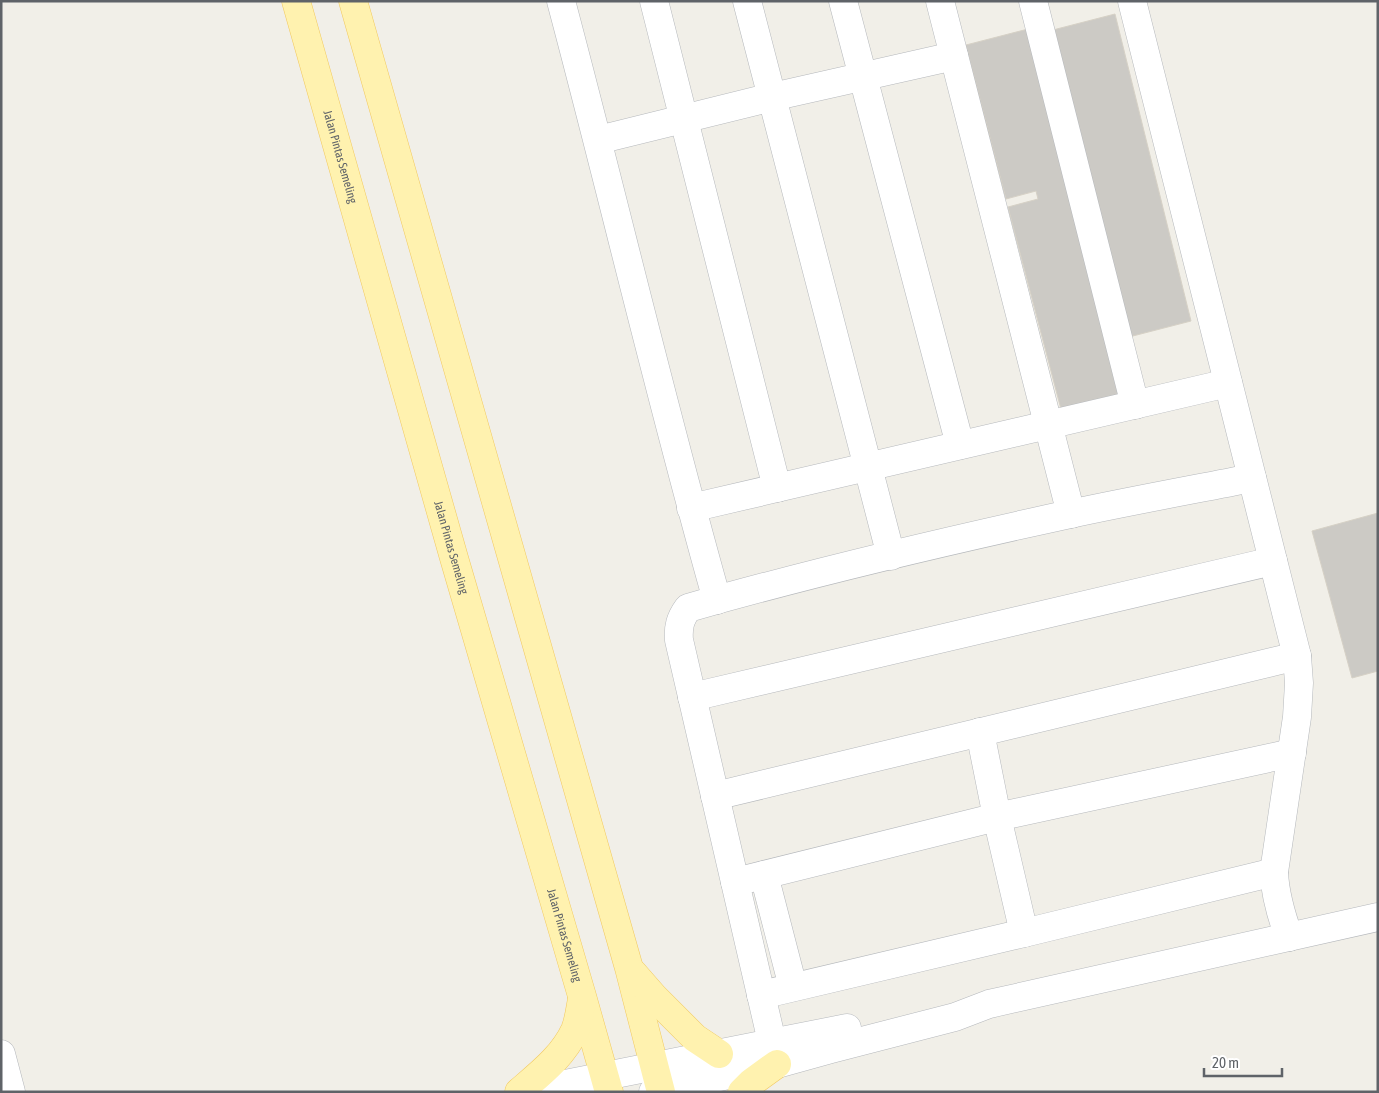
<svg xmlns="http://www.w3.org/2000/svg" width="1379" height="1093" viewBox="0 0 1379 1093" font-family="'Asap Condensed',sans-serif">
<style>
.building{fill:#cccac5;stroke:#d6d1c6}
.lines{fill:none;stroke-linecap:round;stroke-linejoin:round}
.minor-casing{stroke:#b5b8bc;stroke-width:29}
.major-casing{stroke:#f2c960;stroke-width:29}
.minor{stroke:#fff;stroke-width:28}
.major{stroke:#fff2af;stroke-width:28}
.labels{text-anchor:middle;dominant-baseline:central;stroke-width:4.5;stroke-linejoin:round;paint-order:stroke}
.street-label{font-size:12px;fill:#5f6368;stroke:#fff}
</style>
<rect width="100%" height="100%" fill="#f1efe8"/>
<g class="building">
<polygon points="1115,14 1191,321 1125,338 1049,31"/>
<polygon points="1028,29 1124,401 1063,417 1008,207 1038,199 1036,191 1006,199 966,45"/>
<polygon points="1378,513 1378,671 1352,678 1312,531"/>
</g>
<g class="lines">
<g class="minor-casing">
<g id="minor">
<path d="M561,1C614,200 661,402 717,600"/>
<polyline points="654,1 777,488"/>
<polyline points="747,1 891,556"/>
<polyline points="843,1 960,445"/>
<polyline points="940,1 1071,514"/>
<polyline points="1033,1 1135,405"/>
<path d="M1132,1L1297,656L1299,683L1297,717L1274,872C1275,895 1281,915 1289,937"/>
<polyline points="598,140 772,97 954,56"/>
<polyline points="691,508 1228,383"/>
<polyline points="692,697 1273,561"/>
<polyline points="980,732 997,817 1024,933"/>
<polyline points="715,796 1297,656"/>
<polyline points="764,875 793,987"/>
<polyline points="735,882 997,817 1292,753"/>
<polyline points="761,995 1024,933 1274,872"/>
<path d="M772,1042L679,640C678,627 680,619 688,608C814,572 942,542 1070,514C1130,501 1191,490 1252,478"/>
<polyline points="1,1054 11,1092"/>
<polyline points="525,1092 847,1028"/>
<polyline points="653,1092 777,1064 831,1049 955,1017 989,1004 1378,917"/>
</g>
</g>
<g class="major-casing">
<g id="major">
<path id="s1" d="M296,1L454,558L582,996L609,1092"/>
<polyline points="353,1 629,968 661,1092"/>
<polyline points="633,973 654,997 695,1038 719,1054"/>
<path d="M519,1092C541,1073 563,1056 575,1030C579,1020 580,1009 582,999"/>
<polyline points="742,1092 752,1082 777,1064"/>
</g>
</g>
<use href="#minor" class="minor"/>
<use href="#major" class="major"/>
</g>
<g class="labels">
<g class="street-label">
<text stroke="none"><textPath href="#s1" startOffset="162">Jalan Pintas Semeling</textPath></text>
<text stroke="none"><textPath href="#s1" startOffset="568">Jalan Pintas Semeling</textPath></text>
<text stroke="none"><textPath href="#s1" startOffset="972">Jalan Pintas Semeling</textPath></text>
</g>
</g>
<rect width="1379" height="1093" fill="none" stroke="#5f6368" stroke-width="5"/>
<path d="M1204 1068v8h78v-8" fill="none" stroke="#5f6368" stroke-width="2.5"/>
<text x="1212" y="1068" font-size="15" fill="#5f6368" stroke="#ffffff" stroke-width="4" paint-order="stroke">20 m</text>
</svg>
